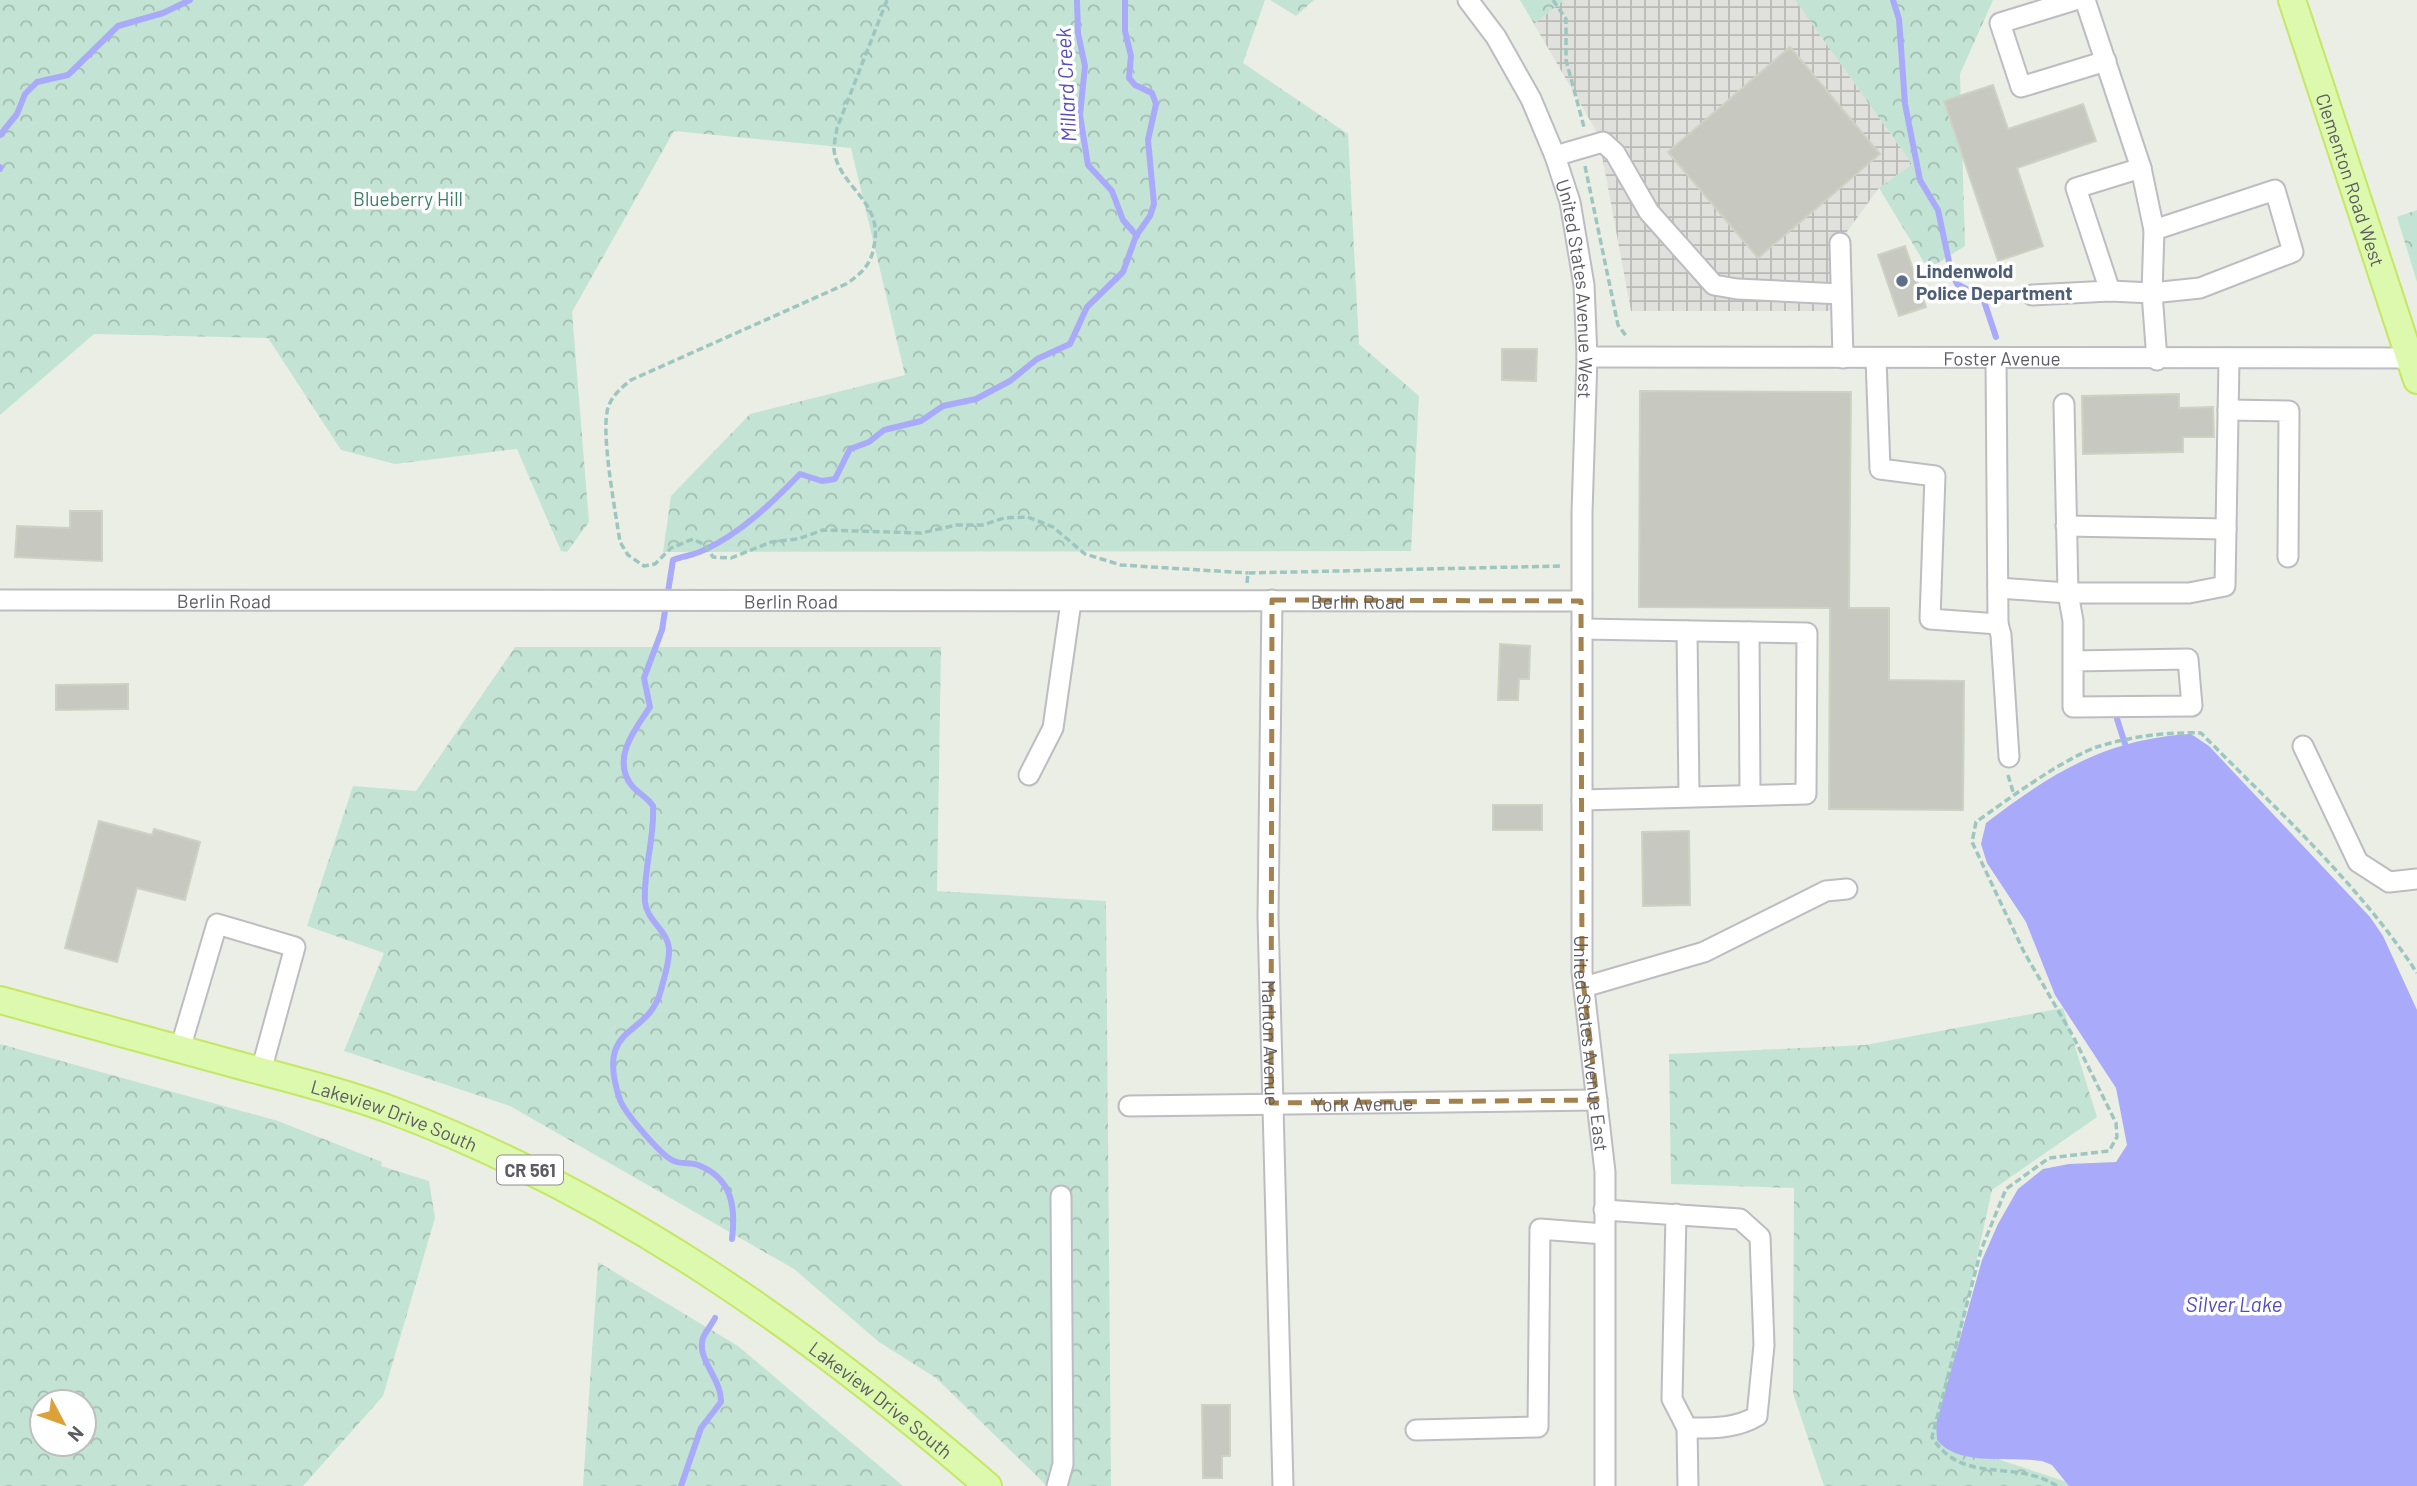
<svg xmlns="http://www.w3.org/2000/svg" width="2417" height="1486" viewBox="0 0 2417 1486" font-family="Barlow,sans-serif">
<style>
.industrial{fill:url(#industrial-grid)}
.forest{fill:url(#forest-crowns);fill-rule:evenodd}
.water{fill:#a9aaf9}
.lines{fill:none;stroke-linecap:round;stroke-linejoin:round}
.stream{stroke:#a9aaf9;stroke-width:6}
.building{fill:#c7c9c1;stroke:#ced2c3;stroke-width:2}
.minor-casing{stroke:#bdbcc2;stroke-width:23}
.major-casing{stroke:#c4e764;stroke-width:30}
.path{stroke:#9ec6c0;stroke-width:3.5;stroke-dasharray:7 3.5;stroke-linecap:butt}
.minor{stroke:#fff;stroke-width:19}
.major{stroke:#dcf9ae;stroke-width:26}
.marked{fill:none;stroke:#a3824d;stroke-width:5;stroke-dasharray:14 9;stroke-linejoin:round}
.service-dot{fill:#5c6f8a;stroke:#fff;stroke-width:2.5}
.labels{text-anchor:middle;dominant-baseline:central;stroke-width:7;stroke-linejoin:round;paint-order:stroke}
.shield{fill:#fff;stroke:#8e8d92;stroke-width:2}
.shield-label{font-size:18px;font-weight:bold;fill:#5d5c64}
.street-label{font-size:19px;fill:#5d5c64;stroke:#fff}
.park-label{font-size:19px;fill:#3a7e63;stroke:#fff}
.service-label{font-size:19px;font-weight:bold;fill:#4e5e75;stroke:#fff;text-anchor:start}
.water-label{font-size:21px;font-style:italic;fill:#544dbb;stroke:#fff}
</style>
<defs>
<pattern id="industrial-grid" width="8" height="8" patternUnits="userSpaceOnUse" patternTransform="scale(1.75)"><rect width="8" height="8" fill="#e0e1dc"/><path d="M0 4h8M4 0v8" fill="none" stroke="#b9bab6"/></pattern>
<pattern id="forest-crowns" width="20" height="18" patternUnits="userSpaceOnUse" patternTransform="scale(1.75)"><rect width="20" height="18" fill="#c3e4d5"/><path d="M2 6a3 3 0 1 1 6 0M12 15a3 3 0 1 1 6 0" fill="none" stroke="#a2bcb0"/></pattern>
</defs>
<rect width="100%" height="100%" fill="#ebeee4"/>
<polygon class="industrial" points="1564,0 1795,0 1912,164 1879,188 1835,248 1839,311 1631,311 1598,134 1534,24"/>
<g class="forest">
<polygon points="0,0 1265,0 1243,63 1348,134 1359,344 1419,396 1411,551 663,552 671,496 750,414 905,375 851,148 674,131 572,312 589,522 567,552 561,551 517,449 395,464 341,450 268,338 94,334 0,415"/>
<polygon points="1270,0 1314,0 1296,16"/>
<polygon points="1520,0 1564,0 1534,24"/>
<polygon points="1795,0 1993,0 1960,74 1965,246 1928,269 1879,188 1912,164"/>
<polygon points="2417,210 2417,282 2397,217"/>
<polygon points="515,647 941,647 937,891 1106,901 1111,1486 1047,1486 936,1378 879,1342 794,1269 510,1106 344,1051 384,953 307,926 353,786 416,791"/>
<polygon points="2063,1008 2097,1117 1992,1190 1937,1439 2067,1482 2069,1486 1824,1486 1793,1393 1794,1188 1671,1184 1669,1054 1865,1045"/>
<path d="M0,1044L278,1121L382,1162L381,1166L429,1181L435,1218L383,1396L303,1486H0ZM42,1402H84V1444H42Z"/>
<polygon points="598,1262 738,1346 903,1486 583,1486"/>
</g>
<path class="water" d="M2191,734L2209,746L2370,917L2383,936L2417,1010V1486H2069L2052,1465L2042,1461C2011,1456 1958,1467 1937,1440L1936,1424L1982,1260L1998,1224L2018,1189L2043,1169L2069,1164L2116,1162L2127,1145L2116,1088L2055,995L2026,922L1987,863L1981,844L1986,823C2053,772 2106,739 2191,734Z"/>
<g class="lines">
<g class="stream">
<polyline points="1077,0 1078,33 1085,66 1080,115 1088,165 1112,191 1123,220 1137,236"/>
<polyline points="1893,0 1899,19 1905,104 1920,180 1938,210 1951,271 1957,284 1983,298 1996,337"/>
<polyline points="0,135 17,114 25,94 37,82 68,75 118,26 163,13 190,0"/>
<polyline points="0,167 0,169"/>
<polyline points="2117,719 2127,750"/>
<path d="M732,1239C736,1207 732,1178 698,1165C690,1162 680,1165 672,1160C660,1154 625,1113 620,1100C594,1022 648,1040 661,990C664,978 670,961 669,948C667,930 647,921 645,902C643,870 655,838 653,806C647,796 635,792 630,783C612,757 636,728 650,707L644,678L662,630L673,560C683,556 695,555 704,550C740,534 773,502 800,474L822,481L835,479L850,449L869,442L884,430L921,421L943,406L976,399L1010,381L1037,359L1070,344L1087,307L1123,272L1136,236L1150,216L1154,204L1148,140L1156,104L1152,93L1135,85L1129,78L1131,56L1125,31V0"/>
<path d="M681,1486L701,1428L721,1402C722,1379 696,1359 703,1338C706,1331 712,1324 715,1318"/>
</g>
</g>
<g class="building">
<polygon points="1790,47 1880,154 1758,258 1668,152"/>
<polygon points="1993,85 2008,129 2083,104 2096,141 2017,168 2043,246 1998,261 1944,101"/>
<polygon points="1905,246 1926,307 1899,316 1878,255"/>
<polygon points="1502,349 1537,349 1536,381 1502,380"/>
<polygon points="1640,391 1851,392 1849,608 1889,608 1889,680 1964,681 1963,810 1829,809 1830,608 1639,607"/>
<polygon points="2179,394 2179,408 2213,407 2214,437 2183,437 2183,452 2083,454 2082,396"/>
<polygon points="70,511 102,511 102,561 15,557 17,526 70,528"/>
<polygon points="1500,644 1530,646 1529,679 1519,679 1518,700 1498,700"/>
<polygon points="128,684 128,709 56,710 56,685"/>
<rect x="1493" y="805" width="49" height="25"/>
<polygon points="99,821 152,835 154,829 200,842 185,900 137,888 117,962 65,948"/>
<polygon points="1689,831 1690,905 1643,906 1642,832"/>
<polygon points="1202,1405 1230,1405 1230,1456 1222,1456 1222,1478 1203,1478"/>
</g>
<g class="lines">
<g class="minor-casing">
<g id="minor">
<path id="s1" d="M1468,0L1496,37L1531,99L1555,156L1570,202L1584,285L1587,357L1582,513V972L1605,1172V1486"/>
<polyline points="2075,0 2000,23 2021,87 2106,61"/>
<polyline points="2085,0 2141,168 2154,230 2152,293 2157,360"/>
<polyline points="1555,156 1603,142 1615,153 1649,212 1714,285 1737,289 1841,294"/>
<polyline points="1840,243 1843,358"/>
<polyline points="2110,291 2076,188 2141,168"/>
<polyline points="2032,295 2110,291 2152,293 2200,288 2293,252 2275,190 2154,230"/>
<path id="s2" d="M1587,357L2417,358"/>
<polyline points="1876,358 1880,469 1935,476 1930,619 1998,624 1996,359"/>
<polyline points="2228,410 2289,411 2288,557"/>
<polyline points="2066,526 2226,529"/>
<polyline points="1998,588 2068,593 2064,404"/>
<path id="s3" d="M0,600L1581,601"/>
<path id="s4" d="M1272,600L1268,917L1283,1486"/>
<polyline points="1998,624 2001,635 2009,757"/>
<polyline points="1582,629 1807,633 1806,794 1582,800"/>
<polyline points="1687,631 1689,795"/>
<polyline points="1749,632 1750,795"/>
<polyline points="2073,661 2188,659 2192,706 2073,707 2073,621 2068,593 2189,593 2225,586 2229,360"/>
<polyline points="2303,746 2358,862 2389,882 2417,879"/>
<polyline points="1029,775 1053,728 1071,602"/>
<polyline points="1584,987 1704,952 1826,891 1847,889"/>
<polyline points="180,1049 217,924 295,947 261,1071"/>
<path id="s5" d="M1129,1106L1597,1100"/>
<path d="M1604,1210L1740,1219L1760,1237L1764,1345L1757,1416C1736,1429 1711,1428 1687,1428L1672,1399L1676,1214"/>
<polyline points="1687,1428 1688,1486"/>
<polyline points="1416,1430 1538,1427 1540,1229 1604,1234"/>
<polyline points="1057,1486 1063,1464 1061,1196"/>
</g>
</g>
<g class="major-casing">
<g id="major">
<path id="s6" d="M2292,0L2417,380"/>
<path id="s7" d="M0,1000C79,1022 159,1043 238,1065C290,1079 343,1092 394,1111C616,1195 809,1332 988,1486"/>
</g>
</g>
<g class="path">
<path d="M887,0L837,128C836,135 834,143 834,150C839,188 884,201 874,246C871,265 861,274 846,284L631,380C622,387 613,395 609,405C599,427 616,514 620,542L628,555L644,566L655,564L671,548L693,539L705,545L713,557L731,558L771,542L798,539L823,530L921,533L957,525H983L1004,518L1028,517L1053,527L1085,554L1121,565L1248,573"/>
<polyline points="1553,0 1566,19 1566,60 1584,127"/>
<polyline points="1585,166 1618,325 1627,337"/>
<polyline points="1247,583 1248,573 1562,566"/>
<polyline points="2008,775 2014,795"/>
<path d="M2057,1486C2014,1458 1962,1486 1932,1437L1981,1250L2006,1189L2049,1158L2109,1151L2117,1137L2116,1123L2073,1036L2024,952L1972,842L1976,822C2007,800 2065,757 2100,746C2133,736 2167,732 2201,733C2276,809 2359,884 2417,973"/>
</g>
<use href="#minor" class="minor"/>
<use href="#major" class="major"/>
</g>
<path class="marked" d="M1272,600L1581,601L1582,972L1597,1100L1271,1103Z"/>
<circle class="service-dot" cx="1902" cy="281" r="7"/>
<g class="labels">
<rect class="shield" x="497" y="1155.5" width="66" height="29" rx="5"/>
<g class="shield-label">
<text x="530" y="1170">CR 561</text>
</g>
<g class="street-label">
<text stroke="none"><textPath href="#s6" startOffset="189">Clementon Road West</textPath></text>
<text stroke="none"><textPath href="#s1" startOffset="315">United States Avenue West</textPath></text>
<text stroke="none"><textPath href="#s2" startOffset="415">Foster Avenue</textPath></text>
<text stroke="none"><textPath href="#s3" startOffset="224">Berlin Road</textPath></text>
<text stroke="none"><textPath href="#s3" startOffset="1358">Berlin Road</textPath></text>
<text stroke="none"><textPath href="#s3" startOffset="791">Berlin Road</textPath></text>
<text stroke="none"><textPath href="#s4" startOffset="443">Marlton Avenue</textPath></text>
<text stroke="none"><textPath href="#s1" startOffset="1071">United States Avenue East</textPath></text>
<text stroke="none"><textPath href="#s5" startOffset="234">York Avenue</textPath></text>
<text stroke="none"><textPath href="#s7" startOffset="411">Lakeview Drive South</textPath></text>
<text stroke="none"><textPath href="#s7" startOffset="978">Lakeview Drive South</textPath></text>
</g>
<g class="park-label">
<text x="408" y="198">Blueberry Hill</text>
</g>
<g class="service-label">
<text x="1916" y="270">Lindenwold<tspan x="1916" dy="22">Police Department</tspan></text>
</g>
<g class="water-label">
<text transform="translate(1065 85) rotate(-93)">Millard Creek</text>
<text x="2234" y="1303">Silver Lake</text>
</g>
</g>
<g transform="translate(63 1423) rotate(131)"><circle r="33" fill="#ffffff" stroke="#bebec1" stroke-width="2"/>
<path d="M0-5L12 26L0 18L-12 26Z" fill="#dda13b"/>
<text y="-10" font-size="19" font-weight="bold" text-anchor="middle" fill="#5d5c64">N</text>
</g>
</svg>
